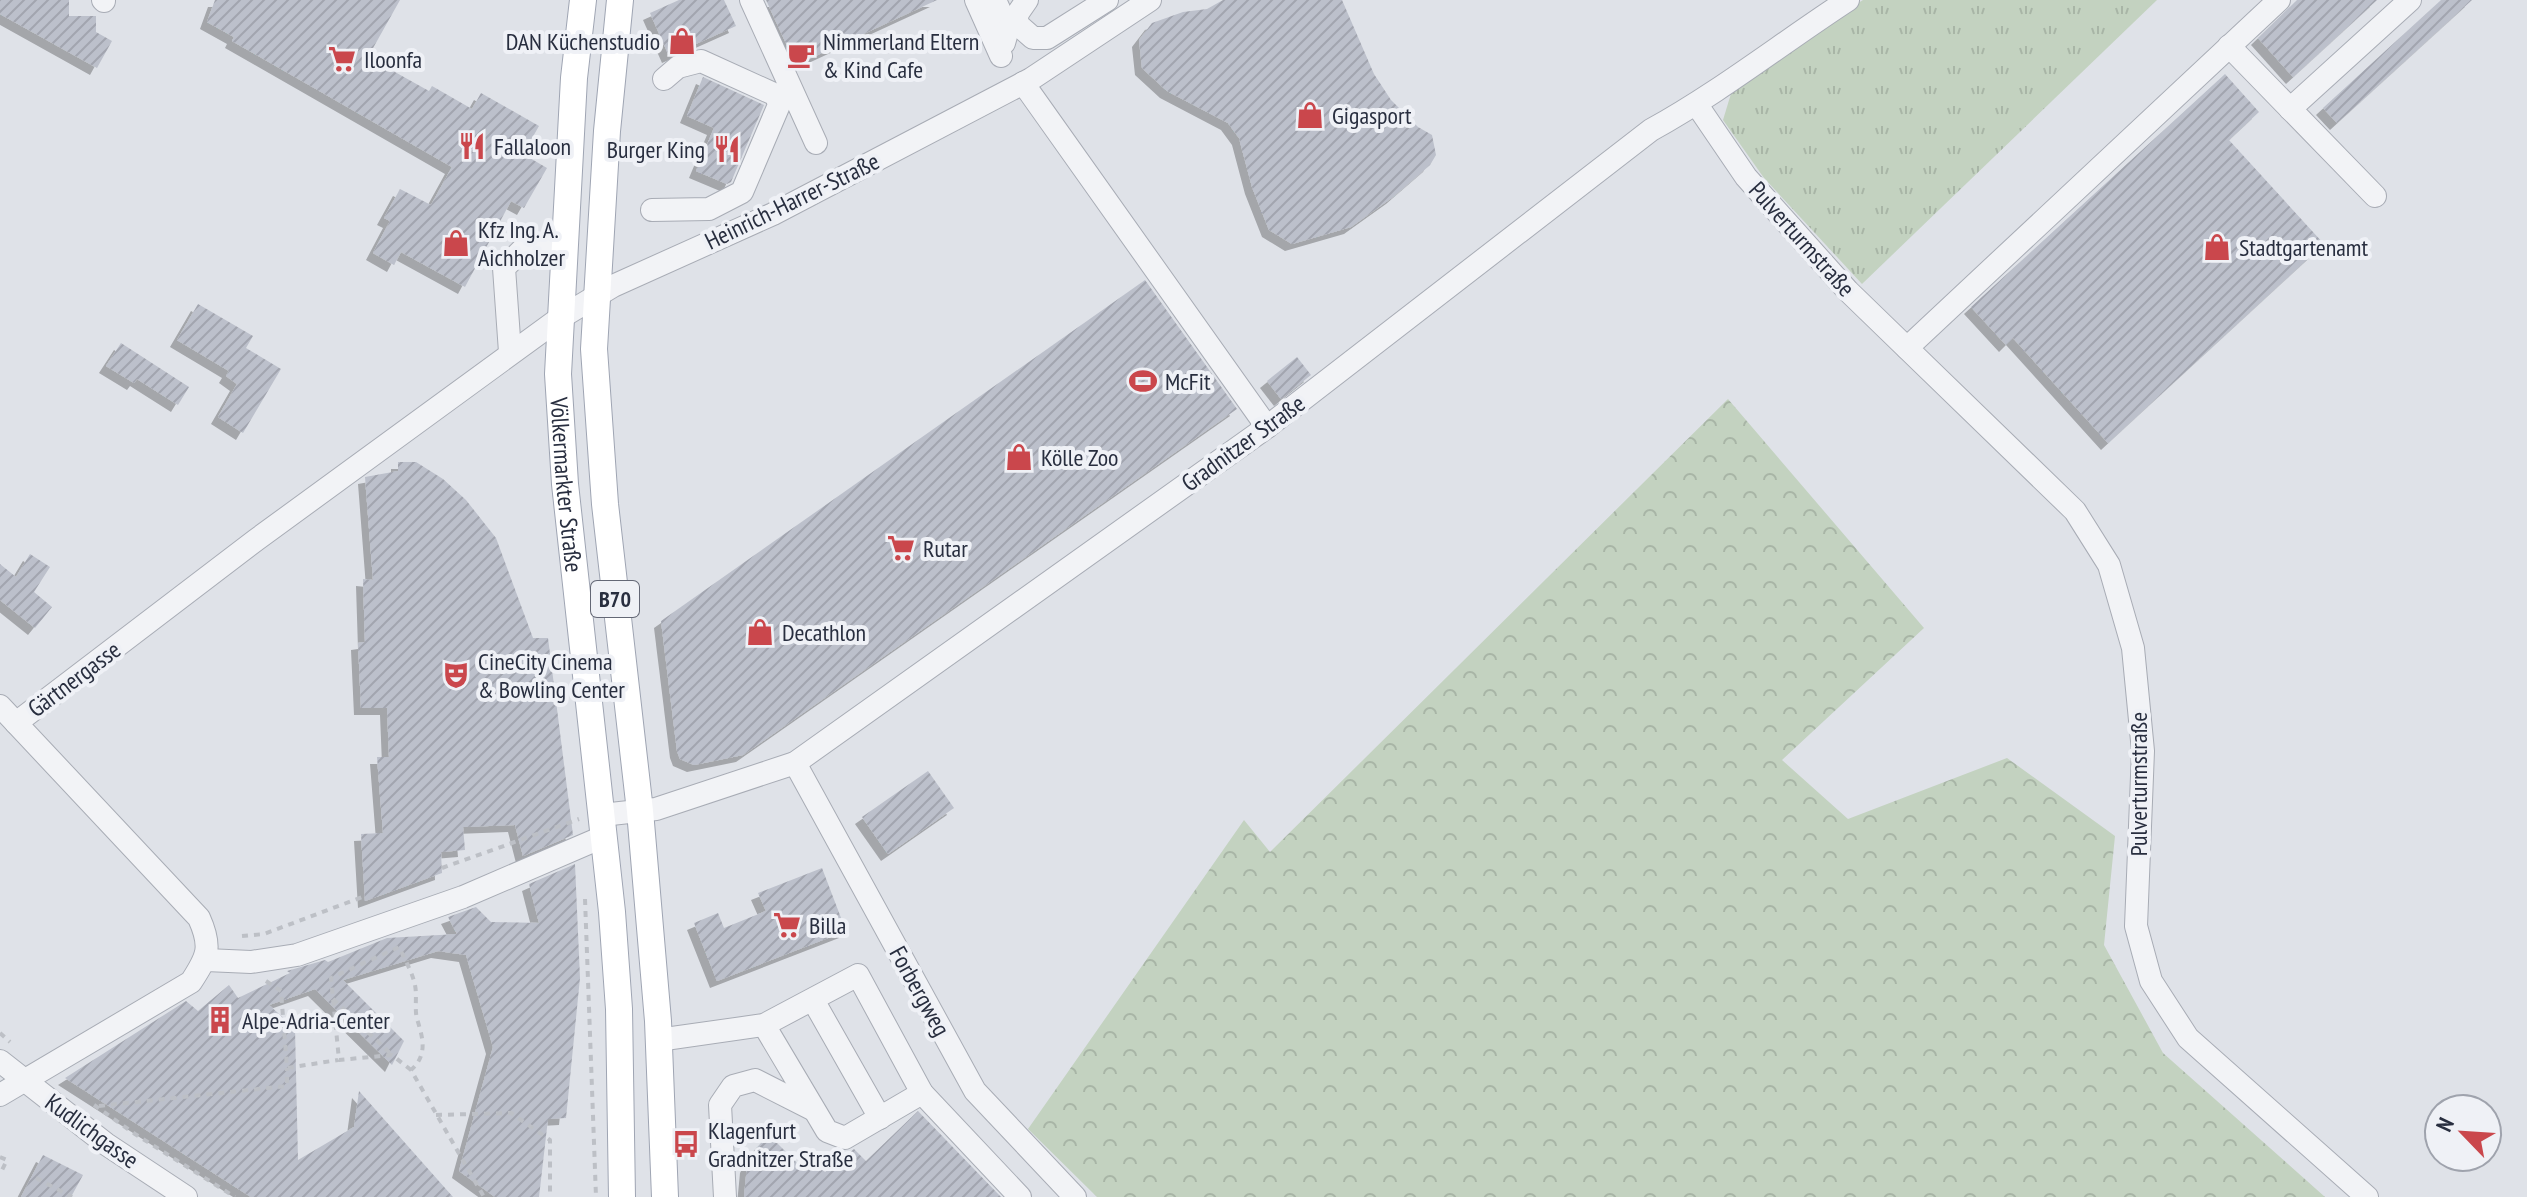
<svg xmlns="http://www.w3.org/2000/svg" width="2527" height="1197" viewBox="0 0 2527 1197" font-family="'PT Sans Narrow',sans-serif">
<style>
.grass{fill:url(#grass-tufts)}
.forest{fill:url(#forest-crowns)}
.building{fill:url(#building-hatch);filter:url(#shadow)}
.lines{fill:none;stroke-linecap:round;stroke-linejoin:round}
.minor-casing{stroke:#a8acb5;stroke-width:24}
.major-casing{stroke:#9fa5b3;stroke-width:28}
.path{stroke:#bdc0c6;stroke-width:4;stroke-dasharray:6 6;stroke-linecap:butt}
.minor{stroke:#f2f3f6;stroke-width:22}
.major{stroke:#fff;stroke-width:26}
.labels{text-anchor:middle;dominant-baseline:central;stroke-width:8;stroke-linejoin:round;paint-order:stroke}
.shield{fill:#eff1f6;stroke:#646876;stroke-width:2}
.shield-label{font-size:22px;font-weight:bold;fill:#282e3f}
.poi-label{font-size:24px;fill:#282e3f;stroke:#eff1f6;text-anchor:start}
.street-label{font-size:24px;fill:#282e3f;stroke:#eff1f6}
</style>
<defs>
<pattern id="grass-tufts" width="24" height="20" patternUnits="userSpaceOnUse" patternTransform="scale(2)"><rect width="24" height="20" fill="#c3d2c0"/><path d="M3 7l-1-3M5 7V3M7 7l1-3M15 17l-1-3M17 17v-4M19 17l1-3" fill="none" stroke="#a8b5a6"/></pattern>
<pattern id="forest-crowns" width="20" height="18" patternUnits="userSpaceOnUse" patternTransform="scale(2)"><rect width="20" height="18" fill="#c3d2c0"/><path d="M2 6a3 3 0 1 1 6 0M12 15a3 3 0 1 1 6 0" fill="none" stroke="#a8b5a6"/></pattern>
<pattern id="building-hatch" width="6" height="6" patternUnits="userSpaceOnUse" patternTransform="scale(2)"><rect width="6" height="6" fill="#bcc0cb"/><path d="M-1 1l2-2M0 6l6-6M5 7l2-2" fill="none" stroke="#a2a5af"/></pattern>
<filter id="shadow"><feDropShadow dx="-7" dy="7" stdDeviation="0" flood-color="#0004"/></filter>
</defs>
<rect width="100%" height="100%" fill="#dfe2e8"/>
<polygon class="grass" points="1863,0 2157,0 1862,284 1764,178 1723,120 1733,87 1789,45"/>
<polygon class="forest" points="1728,399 1924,628 1782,760 1848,819 2007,758 2115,836 2104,945 2163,1053 2325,1197 1097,1197 1028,1129 1244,820 1270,852"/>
<g class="building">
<polygon points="0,0 69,0 69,16 96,16 96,32 112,41 97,68 0,14"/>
<polygon points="215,0 400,0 368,57 429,91 432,86 472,109 481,93 539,126 523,154 547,168 524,208 511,201 465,287 401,252 394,265 373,253 390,221 384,218 400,189 431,205 452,167 232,41 234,37 207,22"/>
<polygon points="679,0 724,0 736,26 669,56 650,13"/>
<polygon points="766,0 937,0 796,65"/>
<polygon points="1223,0 1342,0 1374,74 1391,100 1418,127 1432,135 1436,155 1430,165 1393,197 1351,227 1292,244 1269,230 1252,187 1239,138 1228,123 1167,91 1142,68 1139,40 1152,23 1183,12 1207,9"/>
<polygon points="2297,0 2377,0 2293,77 2258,38"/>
<polygon points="2441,0 2472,0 2337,123 2323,108"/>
<polygon points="2225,74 2259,112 2229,140 2324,244 2108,443 2013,338 2006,345 1971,307"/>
<polygon points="703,77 764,105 731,182 727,184 696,171 714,128 687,116"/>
<polygon points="1145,280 1237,409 743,755 694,765 680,759 677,751 661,621"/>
<polygon points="198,304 253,336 246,348 281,369 243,433 218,417 237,384 226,376 229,371 177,340"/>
<polygon points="121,343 189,387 178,405 137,379 134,383 106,366"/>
<polygon points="1297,357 1311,375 1281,399 1267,381"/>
<polygon points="398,462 416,462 443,479 466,500 496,538 533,638 548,638 573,835 523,856 515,825 463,827 465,850 441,852 442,873 365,901 361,834 383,833 377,757 389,757 387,708 361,708 358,643 365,642 363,579 373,580 365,477 398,471"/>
<polygon points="30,554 50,567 34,592 52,607 35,628 0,600 0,564 16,577"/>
<polygon points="928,771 954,808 888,854 862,817"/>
<polygon points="575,864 580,978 566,1118 548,1119 539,1197 495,1197 459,1171 493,1047 466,955 438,951 343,980 404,1041 392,1065 315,989 269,1005 295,1028 298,1160 354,1127 359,1091 453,1197 251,1197 65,1078 186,1001 198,1011 229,985 238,998 290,973 287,971 325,960 328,962 387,938 457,934 448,917 476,907 491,922 539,923 529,884"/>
<polygon points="822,868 846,931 717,981 694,923 718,913 724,928 766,911 758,893"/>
<polygon points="918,1111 1001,1197 744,1197 747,1166 756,1149 769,1135 805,1171 815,1162 825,1172 854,1149 866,1161"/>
<polygon points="43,1155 83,1175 71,1197 21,1197"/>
</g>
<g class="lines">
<g class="minor-casing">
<g id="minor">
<polyline points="103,0 104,1"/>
<polyline points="751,0 816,143"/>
<polyline points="976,0 1001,56"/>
<polyline points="995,0 1008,29 1004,43"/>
<polyline points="1016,23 1033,38 1047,38 1107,0"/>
<polyline points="1008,29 1016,23 1018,13 1027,0"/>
<polyline points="2229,46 2375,196"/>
<polyline points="1023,83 1267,427"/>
<polyline points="1697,105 1746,177 1848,291 2075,511 2109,565 2133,648 2143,751 2136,926 2151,981 2188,1038 2367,1197"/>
<polyline points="2290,109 2410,0"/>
<polyline points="652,210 709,209 742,192 779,105 776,95 701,61 678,67 664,79"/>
<polyline points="1907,348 2279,0"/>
<polyline points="510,352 504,268 523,249 564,247"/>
<path d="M0,706L199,918C212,947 208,956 191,982L0,1095"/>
<polyline points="16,723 256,540 560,318 613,286 773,214 1031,79 1150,0"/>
<polyline points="795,763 975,1091 1075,1197"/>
<path d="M602,815L656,809L795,763L1267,427L1651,130C1720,92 1782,43 1848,0"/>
<polyline points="206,960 251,962 297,955 463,897 605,836"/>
<polyline points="813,1000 880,1118"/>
<polyline points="764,1025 827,1131 845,1138 922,1093"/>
<polyline points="658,1040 764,1025 858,975 922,1093 1020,1197"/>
<polyline points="0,1061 106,1144 186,1197"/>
<polyline points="725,1197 720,1105 733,1086 755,1080 812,1109"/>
</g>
</g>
<g class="major-casing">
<g id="major">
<path id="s1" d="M583,0L574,78L558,374L565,484L612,912L619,1009L622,1197"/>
<polyline points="620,0 607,131 594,349 605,504 640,811 658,1021 665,1197"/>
</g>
</g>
<g class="path">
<polyline points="442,868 579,819"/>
<polyline points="585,899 596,1197"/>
<polyline points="242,936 264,934 365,896"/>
<polyline points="266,981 281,991 287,1068 338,1060"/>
<polyline points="333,999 392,1055"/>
<polyline points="0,1033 10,1042"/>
<path d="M411,1070L392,1055L339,1060L331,978L399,947C404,958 411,970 414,981C418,994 414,1007 417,1019C423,1038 428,1055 411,1070L484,1197"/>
<polyline points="94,1105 135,1134 235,1197"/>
<polyline points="99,1106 287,1086 287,1068"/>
<polyline points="436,1115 511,1113 550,1140 550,1197"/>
<polyline points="0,1157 7,1160 0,1174"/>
<polyline points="36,1178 72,1197"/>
</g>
<use href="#minor" class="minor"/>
<use href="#major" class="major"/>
</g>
<defs>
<g id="shop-bare" transform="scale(2.16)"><path d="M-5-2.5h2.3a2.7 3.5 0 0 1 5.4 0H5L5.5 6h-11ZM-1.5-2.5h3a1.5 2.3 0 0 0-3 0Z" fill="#ca474c" stroke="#eff1f6" stroke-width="2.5" paint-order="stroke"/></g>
<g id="cafe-bare" transform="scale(2.16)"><path d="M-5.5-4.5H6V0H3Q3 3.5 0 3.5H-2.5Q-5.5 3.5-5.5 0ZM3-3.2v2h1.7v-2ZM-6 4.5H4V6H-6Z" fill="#ca474c" stroke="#eff1f6" stroke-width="2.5" paint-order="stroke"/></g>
<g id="supermarket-bare" transform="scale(2.16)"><path d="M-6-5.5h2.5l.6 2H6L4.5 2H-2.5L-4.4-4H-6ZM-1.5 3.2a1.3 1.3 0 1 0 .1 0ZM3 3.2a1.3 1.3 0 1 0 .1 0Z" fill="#ca474c" stroke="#eff1f6" stroke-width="2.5" paint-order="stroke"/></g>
<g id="restaurant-bare" transform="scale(2.16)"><path d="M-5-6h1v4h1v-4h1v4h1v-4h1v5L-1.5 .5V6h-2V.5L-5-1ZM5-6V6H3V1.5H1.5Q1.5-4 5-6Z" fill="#ca474c" stroke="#eff1f6" stroke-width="2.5" paint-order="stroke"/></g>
<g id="stadium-bare" transform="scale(2.16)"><path d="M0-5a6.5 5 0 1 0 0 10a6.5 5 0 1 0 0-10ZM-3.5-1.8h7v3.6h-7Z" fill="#ca474c" stroke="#eff1f6" stroke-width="2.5" paint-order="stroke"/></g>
<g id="theatre-bare" transform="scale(2.16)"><path d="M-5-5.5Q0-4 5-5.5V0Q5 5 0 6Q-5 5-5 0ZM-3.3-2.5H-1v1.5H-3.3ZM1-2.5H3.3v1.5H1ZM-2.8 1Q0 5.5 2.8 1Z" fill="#ca474c" stroke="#eff1f6" stroke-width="2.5" paint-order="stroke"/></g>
<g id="building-bare" transform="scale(2.16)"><path d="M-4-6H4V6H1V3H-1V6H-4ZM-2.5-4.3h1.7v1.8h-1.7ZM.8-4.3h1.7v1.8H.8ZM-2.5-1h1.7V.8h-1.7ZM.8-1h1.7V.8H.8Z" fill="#ca474c" stroke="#eff1f6" stroke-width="2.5" paint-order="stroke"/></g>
<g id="bus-bare" transform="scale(2.16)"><path d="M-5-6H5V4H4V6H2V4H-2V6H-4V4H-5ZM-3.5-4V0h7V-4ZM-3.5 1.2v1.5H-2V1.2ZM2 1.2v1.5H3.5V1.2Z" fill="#ca474c" stroke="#eff1f6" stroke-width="2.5" paint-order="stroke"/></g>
</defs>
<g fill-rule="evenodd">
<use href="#shop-bare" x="682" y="41"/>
<use href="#cafe-bare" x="801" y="55"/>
<use href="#supermarket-bare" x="342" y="59"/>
<use href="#shop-bare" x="1310" y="115"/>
<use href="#restaurant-bare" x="472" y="146"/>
<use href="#restaurant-bare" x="727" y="149"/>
<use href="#shop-bare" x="456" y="243"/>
<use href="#shop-bare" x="2217" y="247"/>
<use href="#stadium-bare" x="1143" y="381"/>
<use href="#shop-bare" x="1019" y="457"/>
<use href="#supermarket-bare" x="901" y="548"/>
<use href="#shop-bare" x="760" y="632"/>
<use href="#theatre-bare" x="456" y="675"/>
<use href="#supermarket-bare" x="787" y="925"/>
<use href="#building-bare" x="220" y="1020"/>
<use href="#bus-bare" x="686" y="1144"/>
</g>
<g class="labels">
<rect class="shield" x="591" y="581" width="48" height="36" rx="6"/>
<g class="shield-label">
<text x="615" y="599">B70</text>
</g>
<g class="poi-label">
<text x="660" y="41" text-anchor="end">DAN Küchenstudio</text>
<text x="823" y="41">Nimmerland Eltern<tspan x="823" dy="28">&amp; Kind Cafe</tspan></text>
<text x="364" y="59">Iloonfa</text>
<text x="1332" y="115">Gigasport</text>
<text x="494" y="146">Fallaloon</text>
<text x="705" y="149" text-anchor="end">Burger King</text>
<text x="478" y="229">Kfz Ing. A.<tspan x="478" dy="28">Aichholzer</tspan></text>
<text x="2239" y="247">Stadtgartenamt</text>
<text x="1165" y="381">McFit</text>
<text x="1041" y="457">Kölle Zoo</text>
<text x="923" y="548">Rutar</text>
<text x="782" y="632">Decathlon</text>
<text x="478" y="661">CineCity Cinema<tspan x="478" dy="28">&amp; Bowling Center</tspan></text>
<text x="809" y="925">Billa</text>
<text x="242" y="1020">Alpe-Adria-Center</text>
<text x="708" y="1130">Klagenfurt<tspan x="708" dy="28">Gradnitzer Straße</tspan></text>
</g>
<g class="street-label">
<text transform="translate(792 201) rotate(-26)">Heinrich-Harrer-Straße</text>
<text transform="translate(1802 239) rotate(48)">Pulverturmstraße</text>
<text transform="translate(1243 443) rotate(-36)">Gradnitzer Straße</text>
<text stroke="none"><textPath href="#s1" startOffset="486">Völkermarkter Straße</textPath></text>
<text transform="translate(74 679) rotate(-37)">Gärtnergasse</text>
<text transform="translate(2138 784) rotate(-90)">Pulverturmstraße</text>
<text transform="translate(920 991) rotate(61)">Forbergweg</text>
<text transform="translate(92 1131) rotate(36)">Kudlichgasse</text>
</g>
</g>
<g transform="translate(2463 1133) rotate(295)"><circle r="38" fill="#eff1f6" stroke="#9fa3ad" stroke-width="2"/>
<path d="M0-6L14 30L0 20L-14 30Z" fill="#ca474c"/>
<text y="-12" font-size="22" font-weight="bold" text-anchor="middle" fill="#282e3f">N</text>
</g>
</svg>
